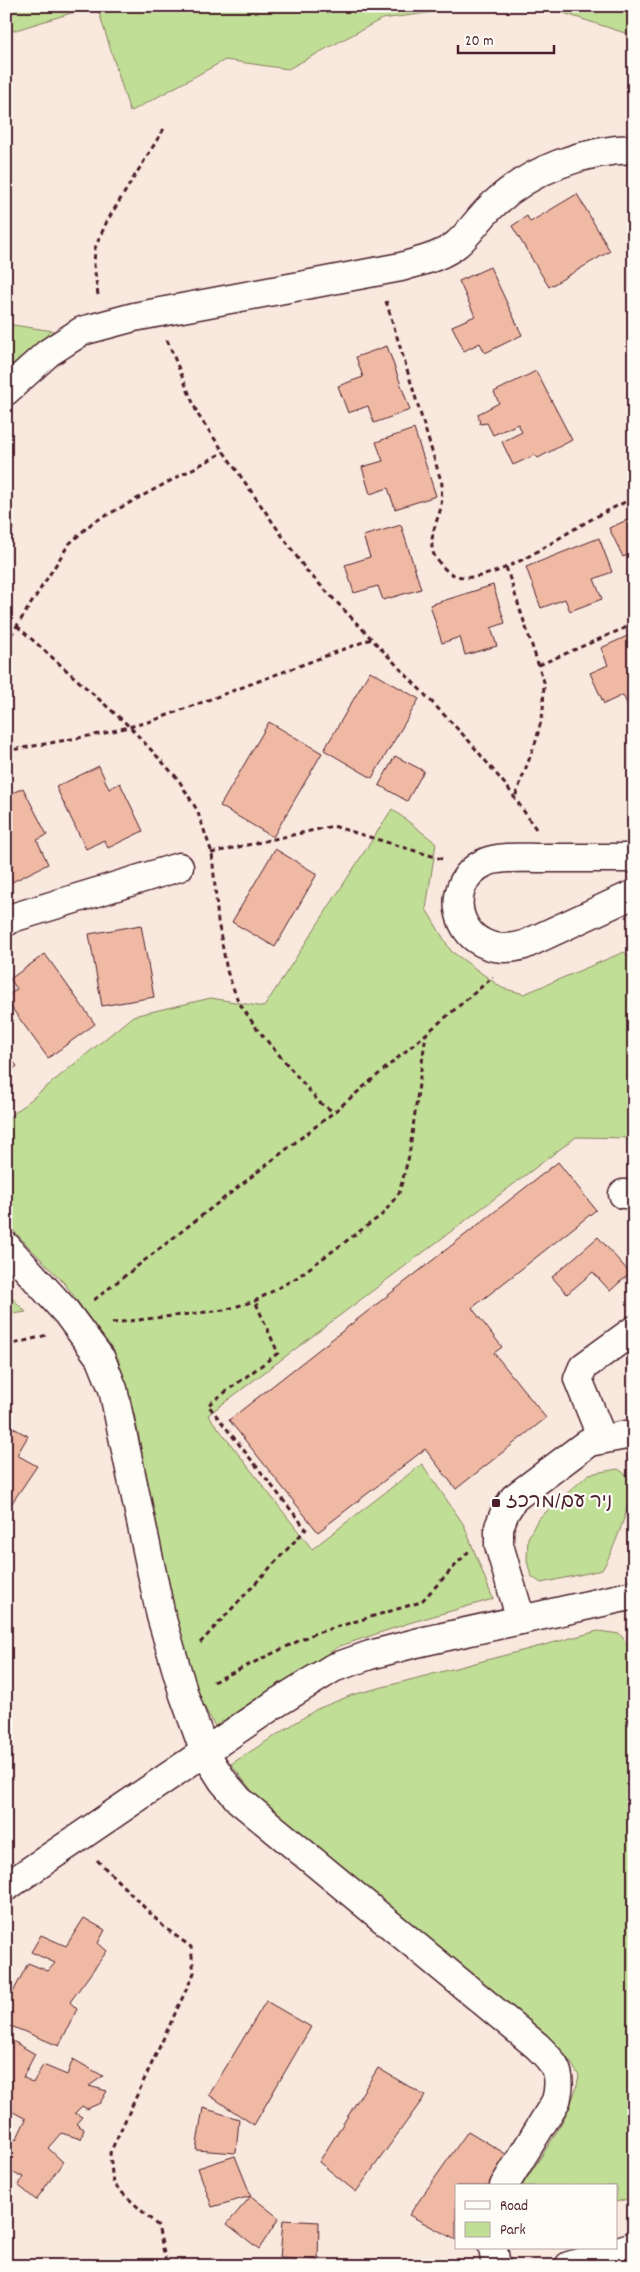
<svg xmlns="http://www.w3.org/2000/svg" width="640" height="2272" viewBox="0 0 640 2272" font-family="Dekko,'Playpen Sans Hebrew',sans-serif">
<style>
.green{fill:#c1de96;stroke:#867e60}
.building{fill:#efb9a4;stroke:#4a1f2b}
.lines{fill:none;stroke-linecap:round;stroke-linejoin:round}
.minor-casing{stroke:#4a1f2b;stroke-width:31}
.path{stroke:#4a1f2b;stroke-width:3;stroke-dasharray:5 4;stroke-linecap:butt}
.minor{stroke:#fdfcf7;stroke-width:28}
.poi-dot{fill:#4a1f2b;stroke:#fdfcf7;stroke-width:2}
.labels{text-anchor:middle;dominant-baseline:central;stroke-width:4.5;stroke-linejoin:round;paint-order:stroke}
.poi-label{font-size:20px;fill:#4a1f2b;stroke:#fdfcf7;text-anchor:start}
</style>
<rect width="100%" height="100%" fill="#f9e8de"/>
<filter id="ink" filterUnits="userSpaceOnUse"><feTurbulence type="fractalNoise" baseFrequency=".02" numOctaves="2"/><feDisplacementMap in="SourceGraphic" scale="10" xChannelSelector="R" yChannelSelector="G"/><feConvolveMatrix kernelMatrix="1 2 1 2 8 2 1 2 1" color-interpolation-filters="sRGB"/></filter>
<g filter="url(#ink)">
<g class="green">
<polygon points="6,6 94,6 6,33"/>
<polygon points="97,6 481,6 382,19 288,69 225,60 130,112"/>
<polygon points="542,6 634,6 634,36"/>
<polygon points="6,324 54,331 6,370"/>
<polygon points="392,809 436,843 426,909 451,951 502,988 524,994 624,952 634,961 634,1138 576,1137 208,1415 312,1549 422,1464 464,1525 493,1599 409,1623 340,1646 217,1730 201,1701 175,1616 135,1418 118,1358 65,1284 6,1223 6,1120 133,1016 211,998 264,1007"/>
<polygon points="6,1292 26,1312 6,1315"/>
<path d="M618,1469C624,1473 629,1476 631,1484C634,1497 611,1557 602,1570L541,1583L531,1576L527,1561L528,1538L538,1519L589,1474Z"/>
<path d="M598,1631L620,1634L632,1651L634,1659V2197L616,2202V2186H522C544,2151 571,2117 579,2076L570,2061L255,1795L231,1764L317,1709L352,1695Z"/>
</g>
<g class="building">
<polygon points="577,194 610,251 549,287 512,226 527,216 530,222"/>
<polygon points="490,267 522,335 485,353 480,343 464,351 452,326 475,316 459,281"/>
<polygon points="387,346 410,410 374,423 368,406 348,413 338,386 363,377 356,357"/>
<polygon points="536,371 572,440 538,458 535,455 513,465 502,442 522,432 518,424 493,435 487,423 480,424 478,414 499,403 494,392"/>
<polygon points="414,429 436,496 395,509 388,488 370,494 362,467 383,461 376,442"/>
<polygon points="634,517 634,552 623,557 609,528"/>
<polygon points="6,523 14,527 6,542"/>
<polygon points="401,525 421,589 383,600 378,586 354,593 345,565 370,557 363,536"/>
<polygon points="599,538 612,572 594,579 602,599 570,611 565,599 541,608 526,567"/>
<polygon points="493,585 505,623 491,628 497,646 465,655 460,637 442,643 430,605"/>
<polygon points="634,633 634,706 629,708 623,695 604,704 590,673 608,665 601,648"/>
<polygon points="370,671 419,699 372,778 324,750"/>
<polygon points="269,722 322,753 273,837 220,806"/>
<polygon points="395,756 424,771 407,801 379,785"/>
<polygon points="99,766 109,789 120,783 143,831 108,848 104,840 86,849 56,787"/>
<polygon points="23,788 47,835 37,840 48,864 6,885 6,796"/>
<polygon points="275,849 317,874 275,947 232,922"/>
<polygon points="141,925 154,997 102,1006 89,934"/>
<polygon points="45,954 95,1024 48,1058 6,1000 6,997 17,989 10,979"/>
<polygon points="6,1053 17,1066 6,1076"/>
<polygon points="558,1162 596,1210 472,1308 502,1347 494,1353 546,1418 456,1489 425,1449 318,1532 229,1420"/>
<polygon points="598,1237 630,1273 610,1291 593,1272 567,1294 552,1277"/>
<polygon points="6,1424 28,1436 17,1455 37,1466 12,1503 6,1500"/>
<polygon points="84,1918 105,1930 98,1943 107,1951 70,2002 77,2009 59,2046 6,2024 6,2006 28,1963 48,1971 55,1963 31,1952 41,1935 66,1946"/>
<polygon points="266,2001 311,2027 254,2125 209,2095"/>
<polygon points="6,2037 35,2054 23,2077 33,2083 43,2065 67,2075 73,2059 103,2076 89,2086 107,2091 100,2103 87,2109 82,2106 75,2113 82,2117 76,2124 84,2129 81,2139 61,2133 48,2148 63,2162 36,2200 18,2185 23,2177 6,2170 6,2134 16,2140 26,2119 6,2108"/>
<polygon points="378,2068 425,2096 356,2192 319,2162"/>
<polygon points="203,2108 239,2119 236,2153 196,2150"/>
<polygon points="468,2131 514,2159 496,2186 456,2186 456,2240 409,2215"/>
<polygon points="235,2156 251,2196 212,2207 198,2168"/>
<polygon points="251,2196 279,2218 259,2249 227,2224"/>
<polygon points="283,2220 319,2222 318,2260 280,2258"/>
</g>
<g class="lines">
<g class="minor-casing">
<g id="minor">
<path d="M6,391L48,353L82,331L134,317L401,267C420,261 441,257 457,244C471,232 480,216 494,204C530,170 584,150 634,149"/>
<path d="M634,858C602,858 570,858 539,858C522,858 501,856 486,862C436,884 458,964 524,945L634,894"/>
<polyline points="6,922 12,918 179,867"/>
<polyline points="623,1194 634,1194"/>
<path d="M6,1246L66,1312L101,1359L113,1389L161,1616L184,1695L205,1753L223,1781L239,1800L537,2046C556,2064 563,2074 556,2101L504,2186"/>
<polyline points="602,1438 578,1379 583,1367 634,1330"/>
<polyline points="521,1620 499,1545 499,1527 505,1512 514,1498 589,1442 626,1435 634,1436"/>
<polyline points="6,1887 275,1704 333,1668 370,1655 416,1643 634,1595"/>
<polyline points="493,2248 496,2266"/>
<polyline points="569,2266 634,2246"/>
</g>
</g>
<g class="path">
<polyline points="98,295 94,265 95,248 107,221 165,127"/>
<path d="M386,301L442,484C441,492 442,503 440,511C436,523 431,534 432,548C433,556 438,561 443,567C471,600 548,544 576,528C595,517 614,507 634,498"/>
<polyline points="167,340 198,415 306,570 469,741 508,788 536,829"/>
<polyline points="506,567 544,682 543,713 536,741 515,797"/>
<polyline points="17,626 130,727 178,779 197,810 212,853 218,921 227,971 238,1001 257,1029 320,1103 334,1112"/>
<polyline points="6,643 69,544 92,523 224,452"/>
<polyline points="539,665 634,624"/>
<polyline points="6,751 105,733 152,721 371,639"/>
<polyline points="211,853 333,826 442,859"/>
<polyline points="94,1300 334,1112 493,977"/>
<polyline points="112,1323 224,1310 255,1301 296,1278 383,1214 399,1193 409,1156 426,1034"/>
<polyline points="6,1346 47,1335"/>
<polyline points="200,1643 306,1529 208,1405 278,1353 255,1301"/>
<polyline points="213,1682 313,1634 421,1602 469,1551"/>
<polyline points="97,1860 164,1927 191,1947 194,1973 110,2153 113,2184 158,2226 167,2266"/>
</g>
<use href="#minor" class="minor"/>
</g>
</g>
<rect class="poi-dot" x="491" y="1498" width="10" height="10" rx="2.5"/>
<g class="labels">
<g class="poi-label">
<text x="506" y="1503">ניר עם/מרכז</text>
</g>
</g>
<rect width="640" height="2272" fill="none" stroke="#fdfcf7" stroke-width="25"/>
<rect x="12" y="12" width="615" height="2247" fill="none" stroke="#4a1f2b" stroke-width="2" filter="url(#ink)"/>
<rect x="455" y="2184" width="162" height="65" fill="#fdfcf7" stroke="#b5a4a5"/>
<rect x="465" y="2201" width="25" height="8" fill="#fdfcf7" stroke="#b5a4a5"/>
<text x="500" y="2210" font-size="15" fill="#4a1f2b">Road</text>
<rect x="465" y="2222" width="25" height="15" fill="#c1de96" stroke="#b5a4a5"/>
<text x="500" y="2234" font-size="15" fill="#4a1f2b">Park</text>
<path d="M458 45v8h96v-8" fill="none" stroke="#4a1f2b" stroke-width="2.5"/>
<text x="465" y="45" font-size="15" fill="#4a1f2b" stroke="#fdfcf7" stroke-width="4" paint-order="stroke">20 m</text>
</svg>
